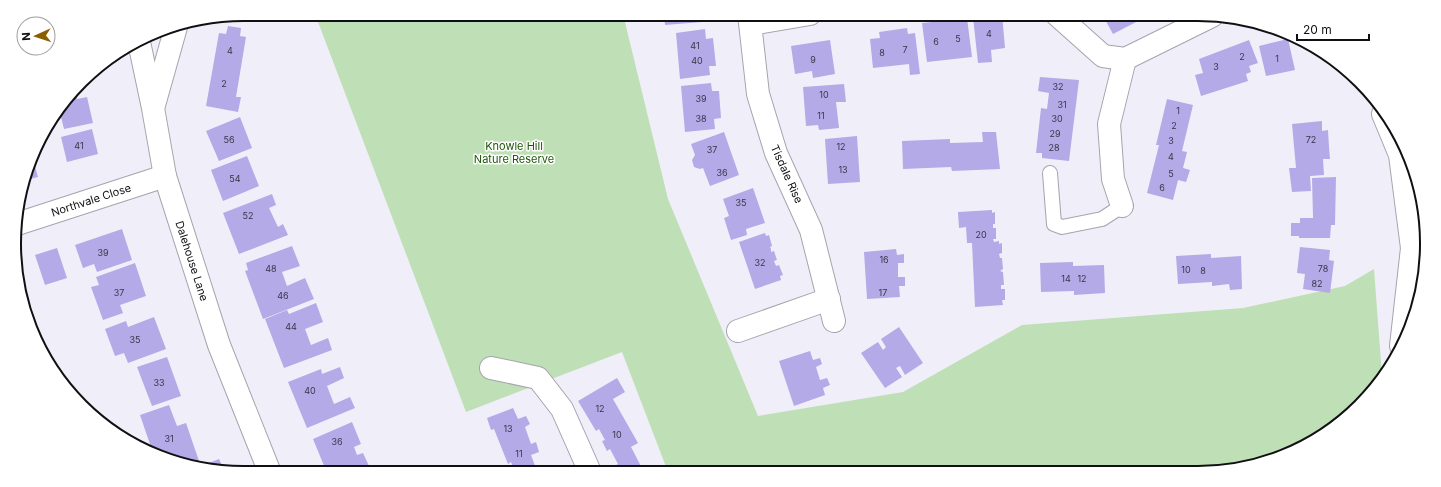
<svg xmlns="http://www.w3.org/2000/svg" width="1441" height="487" viewBox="0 0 1441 487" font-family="Inter,sans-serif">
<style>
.green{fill:#bfdfb6}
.building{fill:#b3aae7}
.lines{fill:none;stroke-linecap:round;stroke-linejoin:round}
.service-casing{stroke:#a5a4ae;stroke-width:16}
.minor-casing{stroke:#a5a4ae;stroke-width:24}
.tertiary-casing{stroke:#a5a4ae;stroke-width:24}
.service{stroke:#fff;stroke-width:14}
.minor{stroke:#fff;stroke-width:22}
.tertiary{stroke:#fff;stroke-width:22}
.labels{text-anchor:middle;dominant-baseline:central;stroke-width:3;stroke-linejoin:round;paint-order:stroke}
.number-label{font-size:9px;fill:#393647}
.park-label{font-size:11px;fill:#20550a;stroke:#fff}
.street-label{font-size:11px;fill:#100f12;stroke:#fff}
.rim{fill:none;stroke:#100f12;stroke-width:2}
</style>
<rect width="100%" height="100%" fill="#f0eff9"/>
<g class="green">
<polygon points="315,14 623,14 668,199 758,416 903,392 1022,325 1243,308 1345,286 1374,269 1382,375 1349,416 1286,455 1227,471 668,472 622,352 466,412"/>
<polygon points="1418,192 1425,213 1423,241"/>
</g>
<g class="building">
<polygon points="664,14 701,14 702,22 665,25"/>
<polygon points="945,14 959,14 959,19 967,18 972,57 927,62 922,23 932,22 932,16"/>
<polygon points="1002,14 1005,48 991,50 992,62 978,63 973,17"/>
<polygon points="1102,14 1137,14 1140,20 1113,34"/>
<polygon points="228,26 241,28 240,36 246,37 236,97 241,97 238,112 206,106 219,33 226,34"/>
<polygon points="907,28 908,34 915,33 920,74 910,75 909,64 873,68 870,39 880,38 879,32"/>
<polygon points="705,29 706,39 713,38 716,66 709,66 710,75 680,79 676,33"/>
<polygon points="1288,39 1295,70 1266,76 1259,46"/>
<polygon points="830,40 835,74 813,78 812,71 795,74 791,46"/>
<polygon points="1249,40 1258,63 1249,66 1251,72 1246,74 1248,81 1201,96 1195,75 1203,73 1199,59"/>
<polygon points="1040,77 1079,80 1069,161 1042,158 1042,153 1036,153 1041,108 1047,109 1049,93 1038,91"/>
<polygon points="711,83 712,91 719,91 721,118 714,119 715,129 685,132 681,86"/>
<polygon points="844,84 846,102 836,102 839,128 819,130 818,125 806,126 803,87"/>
<polygon points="76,92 77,99 87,97 93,123 64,129 60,113"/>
<polygon points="1167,99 1193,105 1182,151 1187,152 1183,168 1190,170 1186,182 1178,180 1173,200 1147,193 1159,145 1156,145"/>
<polygon points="240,117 252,148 219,161 206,131"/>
<polygon points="1322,121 1322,131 1328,130 1329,147 1330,159 1323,159 1324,175 1310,176 1311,191 1292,192 1289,168 1296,168 1292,124"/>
<polygon points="92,129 98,154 67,162 61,137"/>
<polygon points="724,132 739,175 710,186 703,168 700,169 694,167 692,160 695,155 691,144"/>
<polygon points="982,132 996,132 1000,169 952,171 951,167 903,169 902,141 950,139 950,143 983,142"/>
<polygon points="857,136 860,182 828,184 825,139"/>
<polygon points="247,156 259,186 223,201 211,170"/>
<polygon points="33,159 38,177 26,180 29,172"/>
<polygon points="1336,177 1335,225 1331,225 1330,238 1299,238 1299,236 1291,236 1291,223 1300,223 1300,218 1313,218 1312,178"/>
<polygon points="753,188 765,223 746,229 747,235 731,240 724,218 729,216 723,199"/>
<polygon points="272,194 276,205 269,208 278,227 283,224 288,235 239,254 223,213"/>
<polygon points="992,210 992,213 995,212 995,224 993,224 993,228 996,228 996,239 993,239 994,242 999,241 999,244 1002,243 1002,253 999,254 1000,258 1002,258 1003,269 1000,271 1003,272 1004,285 1001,285 1001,289 1005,289 1005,300 1002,300 1003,305 975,307 972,243 967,243 966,227 959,228 958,212"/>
<polygon points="122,229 132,260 97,272 94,264 83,268 75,245"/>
<polygon points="765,233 766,236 769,235 772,246 770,247 771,249 771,252 774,251 777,260 774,261 776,266 779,265 783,275 780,276 781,280 755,289 739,242"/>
<polygon points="292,246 300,266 282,272 287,286 305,278 314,299 263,319 245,271 248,270 246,263"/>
<polygon points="1300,247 1330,250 1329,260 1334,261 1330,293 1303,289 1305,274 1297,273"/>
<polygon points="57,248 67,278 45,285 35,255"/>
<polygon points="896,249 897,255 904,254 904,263 898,263 898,277 905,277 905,286 899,286 900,297 867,299 864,252"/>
<polygon points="1211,254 1211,258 1241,256 1242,289 1230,290 1229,284 1212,286 1212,282 1178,284 1176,256"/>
<polygon points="1073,262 1073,266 1104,265 1105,293 1074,295 1074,291 1041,292 1040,263"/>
<polygon points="135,263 146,296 120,305 123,313 103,320 91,287 99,285 96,277"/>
<polygon points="316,303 323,322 305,329 311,345 328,338 332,350 284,368 265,319 287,310 289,314"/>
<polygon points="154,317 166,349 128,363 124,353 115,356 105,329 126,321 128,327"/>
<polygon points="899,327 923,363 905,375 900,366 896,368 902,377 885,388 861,353 878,342 883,350 886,347 881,339"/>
<polygon points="810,351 813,360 820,358 822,364 816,367 820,380 827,378 830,385 823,388 825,395 794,406 779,361"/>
<polygon points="167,357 181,396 152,406 137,367"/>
<polygon points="340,367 344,378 327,386 334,404 350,397 355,408 307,428 288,382 321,369 322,374"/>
<polygon points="617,378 625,392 613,399 638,443 631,447 644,472 609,472 608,470 618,464 610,449 607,451 602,441 605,440 599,429 596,431 578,401"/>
<polygon points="169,405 177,426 186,423 199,461 184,465 180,457 172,460 152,450 140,415"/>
<polygon points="513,408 518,419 526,416 530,424 525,427 531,444 536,442 539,452 531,455 537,471 546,468 547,472 515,472 511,462 508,464 494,429 491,430 487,418"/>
<polygon points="352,422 361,444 354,447 357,455 363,453 369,466 352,473 327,473 313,439"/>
<polygon points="219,459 224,470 198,467"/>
</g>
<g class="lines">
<g class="service-casing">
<polyline id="service" points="1050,173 1054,224 1062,227 1102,219 1122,206"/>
</g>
<g class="minor-casing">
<g id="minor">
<polyline points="749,14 758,94 776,153 811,230 834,321"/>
<polyline points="1056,14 1103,56 1125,59 1212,16"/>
<polyline points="751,24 810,14"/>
<polyline points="1383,114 1400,155 1412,248 1401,346"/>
<polyline points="1122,206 1113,179 1109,124 1125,59"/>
<polyline points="17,224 165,176"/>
<polyline points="738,331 829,299"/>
<polyline points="491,368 538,378 562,409 590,472"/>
</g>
</g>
<g class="tertiary-casing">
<g id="tertiary">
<polyline points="139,42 153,108 165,176 219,345 270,473"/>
<polyline points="154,105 176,27"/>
</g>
</g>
<use href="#service" class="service"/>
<use href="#minor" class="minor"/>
<use href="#tertiary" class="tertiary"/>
</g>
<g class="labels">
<g class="number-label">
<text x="989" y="33">4</text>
<text x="958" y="38">5</text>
<text x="936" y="41">6</text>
<text x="695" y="45">41</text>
<text x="905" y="49">7</text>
<text x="230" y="50">4</text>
<text x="882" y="52">8</text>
<text x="1242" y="56">2</text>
<text x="1277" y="58">1</text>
<text x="813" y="59">9</text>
<text x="697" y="60">40</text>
<text x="1216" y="66">3</text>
<text x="224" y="83">2</text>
<text x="1058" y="86">32</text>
<text x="824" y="94">10</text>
<text x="701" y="98">39</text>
<text x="1062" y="104">31</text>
<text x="1178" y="110">1</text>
<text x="821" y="115">11</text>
<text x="701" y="118">38</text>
<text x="1057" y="118">30</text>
<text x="1174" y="125">2</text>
<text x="1055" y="133">29</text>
<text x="229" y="139">56</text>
<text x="1311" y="139">72</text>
<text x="1171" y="140">3</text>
<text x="79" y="145">41</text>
<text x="841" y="146">12</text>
<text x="1054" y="147">28</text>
<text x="712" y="149">37</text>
<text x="1171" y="156">4</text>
<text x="843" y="169">13</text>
<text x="722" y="172">36</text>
<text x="1171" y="173">5</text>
<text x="235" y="178">54</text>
<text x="1162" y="187">6</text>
<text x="741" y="202">35</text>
<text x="248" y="215">52</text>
<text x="981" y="234">20</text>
<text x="103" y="252">39</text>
<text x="884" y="259">16</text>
<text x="760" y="262">32</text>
<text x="271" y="268">48</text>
<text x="1323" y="268">78</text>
<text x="1186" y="269">10</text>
<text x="1203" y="270">8</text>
<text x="1066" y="278">14</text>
<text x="1082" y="278">12</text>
<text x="1317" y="283">82</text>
<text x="119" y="292">37</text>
<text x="883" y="292">17</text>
<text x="283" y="295">46</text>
<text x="291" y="326">44</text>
<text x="135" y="339">35</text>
<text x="159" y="382">33</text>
<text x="310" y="390">40</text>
<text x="600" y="408">12</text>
<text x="508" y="428">13</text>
<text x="617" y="434">10</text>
<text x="169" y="438">31</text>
<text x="337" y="441">36</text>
<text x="519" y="453">11</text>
</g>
<g class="park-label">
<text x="514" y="146">Knowle Hill<tspan x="514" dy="13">Nature Reserve</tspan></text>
</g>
<g class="street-label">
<text transform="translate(787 174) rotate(66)">Tisdale Rise</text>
<text transform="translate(91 200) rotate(-18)">Northvale Close</text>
<text transform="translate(192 261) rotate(72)">Dalehouse Lane</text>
</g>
</g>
<path d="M0 0H1441V487H0ZM243 21H1198A222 222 0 0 1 1420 243V244A222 222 0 0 1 1198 466H243A222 222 0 0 1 21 244V243A222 222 0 0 1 243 21Z" fill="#fff" fill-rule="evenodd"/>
<path class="rim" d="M243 21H1198A222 222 0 0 1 1420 243V244A222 222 0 0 1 1198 466H243A222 222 0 0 1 21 244V243A222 222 0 0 1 243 21Z"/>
<g transform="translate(36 36) rotate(267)"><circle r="19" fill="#ffffff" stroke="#9f9fa0"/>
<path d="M0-3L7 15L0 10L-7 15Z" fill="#8a5f00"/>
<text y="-6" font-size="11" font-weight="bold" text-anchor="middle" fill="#100f12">N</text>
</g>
<path d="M1297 34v6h72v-6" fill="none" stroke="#100f12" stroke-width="2"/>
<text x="1303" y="34" font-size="12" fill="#100f12" stroke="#ffffff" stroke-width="3" paint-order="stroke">20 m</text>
</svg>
